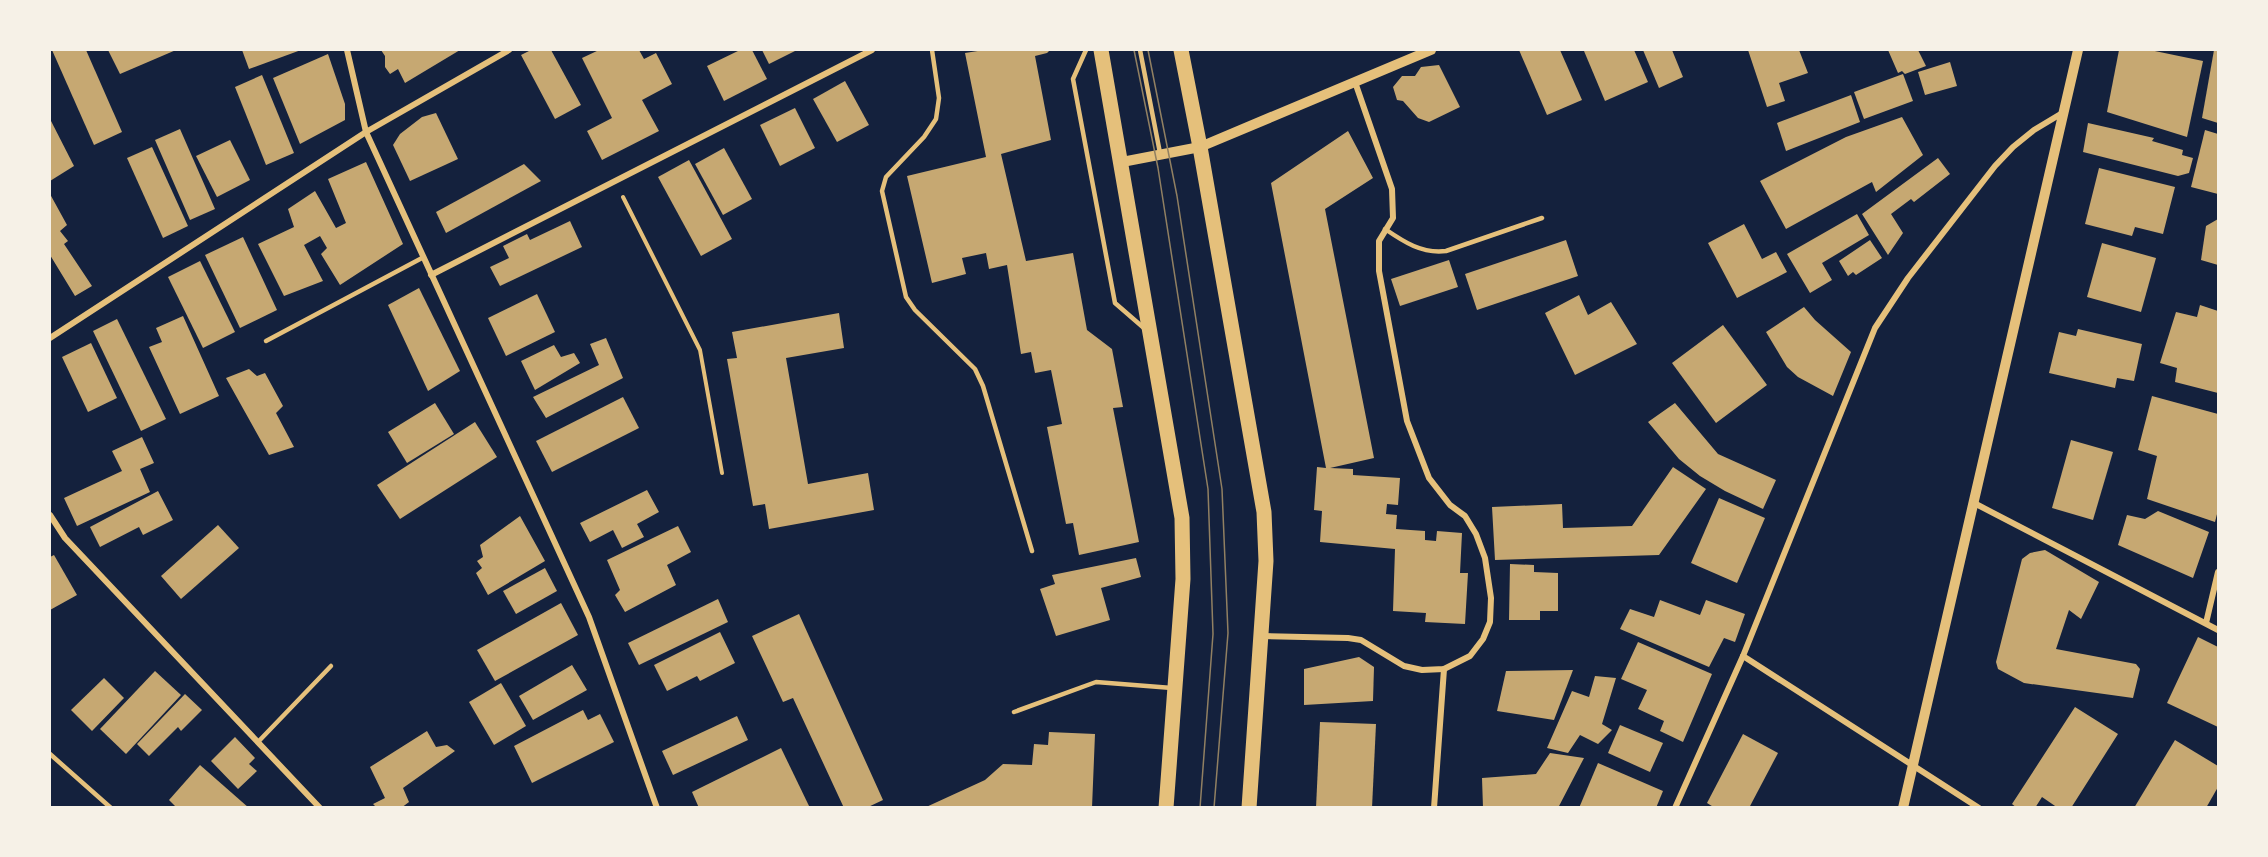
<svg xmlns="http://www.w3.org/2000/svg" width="2268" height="857" viewBox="0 0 2268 857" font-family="'Roboto Serif',serif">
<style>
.building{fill:#c6a872}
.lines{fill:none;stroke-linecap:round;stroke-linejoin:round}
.path{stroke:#e5c07b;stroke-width:4}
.service{stroke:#e5c07b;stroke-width:4.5}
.minor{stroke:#e5c07b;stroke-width:6}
.tertiary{stroke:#e5c07b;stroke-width:10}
.primary{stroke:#e5c07b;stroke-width:15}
.tram{stroke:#918062;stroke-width:1.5}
</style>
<rect width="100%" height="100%" fill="#14213d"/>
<g class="building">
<polygon points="52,50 86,50 122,132 94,145"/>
<polygon points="108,50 176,50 120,74"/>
<polygon points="242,50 301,50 249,69"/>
<polygon points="381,50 460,50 405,83 398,69 390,74 385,67 385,56"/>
<polygon points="531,50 551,50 581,105 555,119 521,55"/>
<polygon points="599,50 639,50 644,59 656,53 672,84 642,100 659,131 602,160 587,131 612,118 582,58"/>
<polygon points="740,50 752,50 767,79 724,101 707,66"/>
<polygon points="762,50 797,50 769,64"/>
<polygon points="984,50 1050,50 1047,53 1035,56 1051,140 1001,154 1026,261 1073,253 1087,330 1112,349 1123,407 1113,408 1139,542 1079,555 1073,523 1066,524 1047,427 1062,424 1051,370 1035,373 1031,352 1021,354 1007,265 989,269 986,253 962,258 966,274 932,283 907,176 986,157 965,53"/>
<polygon points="1519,50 1560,50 1582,100 1547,115"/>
<polygon points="1589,50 1634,50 1648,82 1605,101 1584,51"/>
<polygon points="1643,50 1672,50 1683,77 1659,88"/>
<polygon points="1748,50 1799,50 1808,73 1779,83 1785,101 1767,107"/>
<polygon points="1888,50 1918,50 1926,66 1905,74 1902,71 1898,73"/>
<polygon points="2119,50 2150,50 2203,61 2187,137 2107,112"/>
<polygon points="2214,50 2218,50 2218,123 2202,118"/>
<polygon points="328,54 345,104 345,120 300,144 273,78"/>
<polygon points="1950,62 1957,86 1925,95 1918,72"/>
<polygon points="1439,65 1460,107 1429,122 1418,118 1403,101 1397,100 1393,87 1402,76 1415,76 1421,67"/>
<polygon points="1903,74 1913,101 1864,119 1854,92"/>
<polygon points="262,75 294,153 266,165 235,87"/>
<polygon points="845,81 869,125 837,142 813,99"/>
<polygon points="1851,95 1860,122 1786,151 1777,123"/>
<polygon points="795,108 815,148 780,166 760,125"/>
<polygon points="436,113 458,159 410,181 393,145 400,134 422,117"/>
<polygon points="1902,117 1923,155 1876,192 1872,182 1786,229 1760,181 1846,137"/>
<polygon points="50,119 74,166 50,181"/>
<polygon points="2088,123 2154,138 2152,141 2183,150 2182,155 2193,158 2189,173 2178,176 2083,152"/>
<polygon points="180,129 215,209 190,220 155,140"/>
<polygon points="2205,130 2218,134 2218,194 2191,187"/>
<polygon points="1348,131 1373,178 1325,209 1374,458 1330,468 1353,469 1353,475 1400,478 1398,505 1387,504 1386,514 1397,515 1396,529 1425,531 1425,540 1436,541 1437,531 1462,533 1460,573 1468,573 1465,624 1425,622 1426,613 1393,611 1395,549 1320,542 1322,511 1314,510 1317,467 1326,468 1271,183"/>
<polygon points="230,140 250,180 217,197 196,156"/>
<polygon points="152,147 188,226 163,238 127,158"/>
<polygon points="724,148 752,199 723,215 695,164"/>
<polygon points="1938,158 1950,174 1914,202 1911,199 1891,214 1903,233 1888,255 1862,214"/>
<polygon points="689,160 732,239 701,256 658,177"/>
<polygon points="366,162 403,244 340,285 321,254 327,248 320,236 304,245 323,281 284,296 258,244 294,227 288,209 315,191 336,228 346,223 328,179"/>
<polygon points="524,164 541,181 446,233 436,212"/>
<polygon points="2099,168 2175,187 2163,234 2135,227 2132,236 2085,224"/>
<polygon points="50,194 67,225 60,231 68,241 64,244 92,286 75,296 50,255"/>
<polygon points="1857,214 1869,235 1822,263 1832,280 1810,293 1787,254"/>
<polygon points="2218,219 2218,265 2201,260 2206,226"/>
<polygon points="570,221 582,247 500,286 490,267 509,258 503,246 527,234 530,240"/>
<polygon points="1744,224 1762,259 1776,252 1787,272 1737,298 1708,243"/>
<polygon points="243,237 277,310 240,328 205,255"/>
<polygon points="1566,240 1578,276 1477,310 1465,274"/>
<polygon points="1870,240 1882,258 1856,275 1853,272 1848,276 1839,261"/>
<polygon points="2102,243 2156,258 2141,312 2087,297"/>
<polygon points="1449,260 1458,287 1400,306 1391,279"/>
<polygon points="200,261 235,332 203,348 168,277"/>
<polygon points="419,288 460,371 428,391 388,305"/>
<polygon points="537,294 555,332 506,356 488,318"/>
<polygon points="1579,295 1588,315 1611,302 1637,344 1575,375 1545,313"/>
<polygon points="2200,305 2218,311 2218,393 2175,382 2177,368 2160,363 2176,312 2197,317"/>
<polygon points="1804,307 1815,320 1851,352 1833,396 1798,377 1787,367 1766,332"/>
<polygon points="839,313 844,348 786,358 808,484 868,473 874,510 769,529 765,504 753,506 727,359 737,358 732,332"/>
<polygon points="183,316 219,396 180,414 149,347 162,342 156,328"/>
<polygon points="117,319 166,419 141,431 93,331"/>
<polygon points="1723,325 1767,385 1716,423 1672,363"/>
<polygon points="2078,329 2142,344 2134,381 2117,378 2115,388 2049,373 2059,332 2076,336"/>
<polygon points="606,338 623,378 546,418 533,397 599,365 590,344"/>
<polygon points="91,343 117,398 88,412 62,357"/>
<polygon points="554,345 561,357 574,353 580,363 535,390 521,361"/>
<polygon points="249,369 257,376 265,373 283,406 276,413 294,447 269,455 226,378"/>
<polygon points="2152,396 2218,414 2218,510 2215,522 2147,499 2157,456 2138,450"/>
<polygon points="623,397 639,428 552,472 536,441"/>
<polygon points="435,403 454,434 407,463 388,432"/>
<polygon points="1675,403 1718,454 1776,480 1763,509 1725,491 1700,476 1679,459 1648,422"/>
<polygon points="475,422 497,457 400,519 377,485"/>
<polygon points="142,437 154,463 140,469 150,492 77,526 64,498 122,471 112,451"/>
<polygon points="2071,440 2113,452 2093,520 2052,508"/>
<polygon points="1673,467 1706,489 1659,555 1495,560 1492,507 1562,504 1563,528 1632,526"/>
<polygon points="647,490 659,512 637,524 644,537 622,548 613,530 590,542 580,523"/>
<polygon points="158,491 173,520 143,535 139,527 100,547 90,527"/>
<polygon points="1719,498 1765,518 1737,583 1691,563"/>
<polygon points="2158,511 2209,532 2193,578 2118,545 2127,515 2145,519"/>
<polygon points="520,516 545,561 488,595 476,573 482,568 477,561 483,557 480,545"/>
<polygon points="218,525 239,548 181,599 161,576"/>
<polygon points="678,526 691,552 667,565 676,585 625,612 615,595 620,590 607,560"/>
<polygon points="2045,550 2099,582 2081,619 2069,610 2056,649 2136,664 2140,669 2133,698 2024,683 1998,669 1996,662 2022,559 2030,553"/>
<polygon points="54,555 77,595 50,610 50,557"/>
<polygon points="1136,558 1141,577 1101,588 1110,620 1056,636 1040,589 1055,584 1052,575"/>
<polygon points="1510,564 1534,565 1534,572 1558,573 1558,611 1540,611 1540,620 1509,620"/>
<polygon points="545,568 557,591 516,614 503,591"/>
<polygon points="718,599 728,622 639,665 628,643"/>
<polygon points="1660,600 1700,615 1706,600 1745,614 1735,642 1724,638 1709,667 1620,629 1630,609 1654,617"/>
<polygon points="561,603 578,635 495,681 477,650"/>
<polygon points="799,614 883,800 866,808 844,808 793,698 783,702 752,636"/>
<polygon points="720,632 735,663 700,681 697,676 667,691 654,665"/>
<polygon points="2198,637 2218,647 2218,727 2167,703"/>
<polygon points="1638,642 1712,674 1683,742 1660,731 1664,721 1638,709 1647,690 1621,679"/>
<polygon points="1359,657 1374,667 1373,701 1304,705 1304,669"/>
<polygon points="572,665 587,690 533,720 519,696"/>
<polygon points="1573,670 1554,720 1497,711 1506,671"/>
<polygon points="155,671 181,695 126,754 100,729"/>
<polygon points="1595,676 1616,678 1602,724 1612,730 1598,744 1580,735 1568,753 1547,748 1572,691 1589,697"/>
<polygon points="104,678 124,698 92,731 71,710"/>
<polygon points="501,683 526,726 494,745 469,702"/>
<polygon points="185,694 202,710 181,731 178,727 149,756 137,744"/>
<polygon points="2075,707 2118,734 2071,808 2058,808 2042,797 2035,808 2017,808 2012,804"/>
<polygon points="583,710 588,720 600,714 614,742 532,783 514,746"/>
<polygon points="737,716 748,740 673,775 662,751"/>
<polygon points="1320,722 1376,724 1372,808 1316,808"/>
<polygon points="1620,725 1663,743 1650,772 1608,753"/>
<polygon points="427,731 436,747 447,745 455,751 403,788 409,802 401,808 377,808 373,804 385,798 370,767"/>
<polygon points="1049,732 1095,734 1092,808 924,808 985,780 1003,764 1032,765 1034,744 1048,745"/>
<polygon points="1743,734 1778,753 1749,808 1715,808 1707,803"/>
<polygon points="235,737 255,758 249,764 257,771 238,789 211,761"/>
<polygon points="2175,740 2218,766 2218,787 2206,808 2134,808"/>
<polygon points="781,748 810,808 699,808 692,792"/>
<polygon points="1550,753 1584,758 1558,808 1483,808 1482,778 1536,774"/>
<polygon points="1598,763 1663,791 1656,808 1579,808"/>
<polygon points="200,765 249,808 177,808 169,800"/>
</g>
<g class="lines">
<polyline class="path" points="623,197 700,350 722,473"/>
<g class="service">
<polyline points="932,50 939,98 936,119 924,137 886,177 882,191 906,297 915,310 975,369 983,386 1032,551"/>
<polyline points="1086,50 1073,79 1115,303 1145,329"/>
<polyline points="1140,50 1160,153"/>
<path d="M1385,229C1404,242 1422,254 1446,251L1542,218"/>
<polyline points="266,341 422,258"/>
<polyline points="1014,712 1096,682 1172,688"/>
<polyline points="258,742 331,666"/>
<polyline points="50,754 111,808"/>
</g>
<g class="minor">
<polyline points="347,50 366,132 589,617 657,808"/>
<polyline points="431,275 872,50"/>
<polyline points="50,338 366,132 509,50"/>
<polyline points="1974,503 2218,630"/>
<polyline points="50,515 65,538 320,808"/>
<polyline points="2206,623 2218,572"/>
<polyline points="1262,636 1348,638 1361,640 1404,666 1422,670 1444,669 1470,656 1483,639 1490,622 1491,598 1485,558 1476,534 1465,516 1450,505 1429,478 1407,421 1379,271 1379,241 1393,218 1392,189 1355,82"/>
<polyline points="1743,656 1979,808"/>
<polyline points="1434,808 1444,669"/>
<polyline points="1675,808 1743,656 1875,328 1908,278 1995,166 2013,147 2034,130 2064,112"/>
</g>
<g class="tertiary">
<polyline points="1122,162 1200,147 1431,50"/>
<polyline points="1903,808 2078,50"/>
</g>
<g class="primary">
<polyline points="1101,50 1182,518 1183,579 1166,808"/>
<polyline points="1181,50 1200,147 1264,512 1266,561 1249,808"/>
</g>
<g class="tram">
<polyline points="1134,50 1158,168 1208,489 1213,634 1200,808"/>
<polyline points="1148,50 1177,196 1222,489 1228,633 1214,808"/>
</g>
</g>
<rect width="2268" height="857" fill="none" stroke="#f6f1e7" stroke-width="102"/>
</svg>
